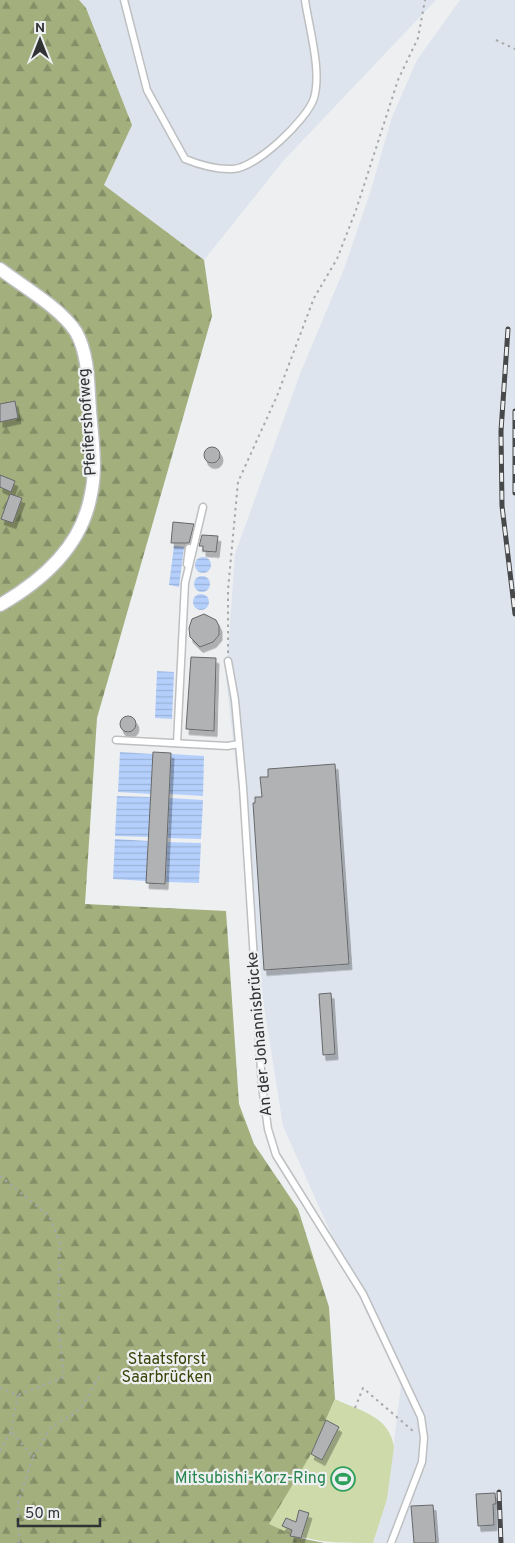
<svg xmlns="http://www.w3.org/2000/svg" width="515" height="1543" viewBox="0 0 515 1543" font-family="Overpass,sans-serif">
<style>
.built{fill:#dde4ed}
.forest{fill:url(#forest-firs)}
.pitch{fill:#cedaa9}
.water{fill:url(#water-rules)}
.building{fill:#b0b2b4;stroke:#67686a;filter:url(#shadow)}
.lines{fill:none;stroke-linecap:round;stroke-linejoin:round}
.lane-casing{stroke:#bdbfc1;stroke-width:9}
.street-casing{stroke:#bdbfc1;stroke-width:15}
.path{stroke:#a6a8aa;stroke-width:2;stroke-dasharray:2.5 4;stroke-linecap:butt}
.lane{stroke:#fff;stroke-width:6}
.street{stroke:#fff;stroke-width:12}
.rail-casing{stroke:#474849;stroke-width:5}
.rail{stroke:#edeff1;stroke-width:3;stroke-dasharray:9;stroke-linecap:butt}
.labels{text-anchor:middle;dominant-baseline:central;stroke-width:4.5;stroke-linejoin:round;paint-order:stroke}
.street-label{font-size:16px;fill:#313233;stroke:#edeff1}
.park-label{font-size:16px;fill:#3a4409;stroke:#edeff1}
.leisure-label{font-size:16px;fill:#27864d;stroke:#edeff1;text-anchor:end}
</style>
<defs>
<pattern id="forest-firs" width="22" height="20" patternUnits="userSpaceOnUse" patternTransform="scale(1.25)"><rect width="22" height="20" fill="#a3af7d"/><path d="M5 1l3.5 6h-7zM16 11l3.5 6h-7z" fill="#858f67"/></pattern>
<pattern id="water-rules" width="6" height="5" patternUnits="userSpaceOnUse" patternTransform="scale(1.25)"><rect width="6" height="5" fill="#b4cffb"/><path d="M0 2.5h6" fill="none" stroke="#9bb2d8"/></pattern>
<filter id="shadow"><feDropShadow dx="3" dy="5.5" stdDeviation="0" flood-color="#0004"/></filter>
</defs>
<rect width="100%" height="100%" fill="#edeff1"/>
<g class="built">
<polygon points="79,0 436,0 284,160 204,260 104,185 132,124"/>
<polygon points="460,0 515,0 515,1543 373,1543 387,1499 401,1385 367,1314 283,1126 262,993 226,678 235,554 300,374 344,269 370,193 392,117 417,60"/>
</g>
<polygon class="forest" points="0,0 79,0 86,8 132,125 104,185 204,260 212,316 97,718 85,904 226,911 239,1104 254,1144 298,1209 329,1307 335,1399 311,1454 290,1536 324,1543 0,1543"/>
<path class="pitch" d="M335,1399C359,1411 389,1415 394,1447L387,1499L373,1543C332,1543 307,1543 269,1524L311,1454Z"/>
<g class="water">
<polygon points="174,546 184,547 179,587 169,585"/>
<circle cx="203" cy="565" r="8"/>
<circle cx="202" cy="584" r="8"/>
<circle cx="201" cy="602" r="8"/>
<polygon points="157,671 174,672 172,719 155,718"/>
<polygon points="120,752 153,754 151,794 118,792"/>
<polygon points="171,754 204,756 203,796 169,794"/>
<polygon points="117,796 151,797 149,837 115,836"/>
<polygon points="169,798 203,800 201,839 168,838"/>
<polygon points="115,839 148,841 146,881 113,879"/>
<polygon points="167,842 201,843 199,883 166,882"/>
</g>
<g class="building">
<polygon points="15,401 18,418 0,422 0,404"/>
<circle cx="212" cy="455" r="8"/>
<polygon points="0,475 15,481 11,492 0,487"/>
<polygon points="10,494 22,498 13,523 1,519"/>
<polygon points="173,522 194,524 189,543 171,543"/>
<polygon points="202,535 218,536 216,552 203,551 203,546 199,546"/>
<polygon points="204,614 216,620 219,626 219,635 213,642 200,647 190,637 189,628 192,619"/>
<polygon points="191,657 216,658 214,731 186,729"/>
<circle cx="128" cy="724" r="8"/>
<polygon points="153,752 171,753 165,884 146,883"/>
<polygon points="335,764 349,964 264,970 253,803 255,803 255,797 262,797 260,777 268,777 268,769"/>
<polygon points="331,993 335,1054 323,1055 319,994"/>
<polygon points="326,1420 339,1427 322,1460 311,1454"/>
<polygon points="495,1493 496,1504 493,1504 494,1525 478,1526 476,1494"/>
<polygon points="433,1505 436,1543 414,1543 411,1506"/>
<polygon points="299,1510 309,1513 301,1538 290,1536 292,1530 282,1526 286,1518 296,1522"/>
</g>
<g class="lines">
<g class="lane-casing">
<g id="lane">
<path d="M124,0L147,90L185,159C200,165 216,170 233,169C256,168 307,120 314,98C322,71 309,28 305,0"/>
<polyline points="187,564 189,548"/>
<polyline points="228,661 235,700 243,787 262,1086 268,1129 276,1155 363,1294 421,1417 424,1438 422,1462 391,1543"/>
<polyline points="116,740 227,746 239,744"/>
<polyline points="177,743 185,583 203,507"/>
</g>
</g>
<g class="street-casing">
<path id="street" d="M0,269C22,286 61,308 76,332C89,355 88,386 90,411C92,437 97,468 91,494C82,546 43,580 0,605"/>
</g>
<g class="path">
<polyline points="496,40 515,49"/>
<polyline points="228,653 228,590 238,482 277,396 314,298 337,259 356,210 398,80 418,38 425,0"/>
<polyline points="0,1176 49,1216 60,1243 58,1323 64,1377 18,1395"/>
<polyline points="0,1388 18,1395 11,1431 33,1457 18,1503 19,1543"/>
<polyline points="355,1408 363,1388 413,1431"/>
<polyline points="0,1451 11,1431"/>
<polyline points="33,1457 51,1427 75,1413 84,1403 100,1375"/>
</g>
<use href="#lane" class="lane"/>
<use href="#street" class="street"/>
<g class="rail-casing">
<g id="rail">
<polyline points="508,329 501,431 502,506 515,614"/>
<polyline points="515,411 515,493"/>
<polyline points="499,1492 501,1543"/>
</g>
</g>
<use href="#rail" class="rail"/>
</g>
<defs>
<g id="stadium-ring" transform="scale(1.25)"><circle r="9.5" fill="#edeff1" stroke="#2e9e5b" stroke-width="1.5"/><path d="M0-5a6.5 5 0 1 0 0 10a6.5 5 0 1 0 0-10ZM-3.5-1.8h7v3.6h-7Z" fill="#2e9e5b"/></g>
</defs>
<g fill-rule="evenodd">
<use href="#stadium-ring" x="343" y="1479"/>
</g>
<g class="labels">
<g class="street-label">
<text transform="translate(88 422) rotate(-94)">Pfeifershofweg</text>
<text transform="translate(260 1034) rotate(-95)">An der Johannisbrücke</text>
</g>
<g class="park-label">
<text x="167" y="1360">Staatsforst<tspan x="167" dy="18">Saarbrücken</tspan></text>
</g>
<g class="leisure-label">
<text x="326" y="1479">Mitsubishi-Korz-Ring</text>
</g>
</g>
<g transform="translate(40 40)" stroke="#edeff1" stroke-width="4" paint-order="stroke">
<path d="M0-4L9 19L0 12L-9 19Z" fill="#313233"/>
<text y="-8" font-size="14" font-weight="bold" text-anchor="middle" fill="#313233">N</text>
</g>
<path d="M18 1518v8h82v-8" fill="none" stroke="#313233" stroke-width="2.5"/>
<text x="25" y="1518" font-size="15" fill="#313233" stroke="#edeff1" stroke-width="4" paint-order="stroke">50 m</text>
</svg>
